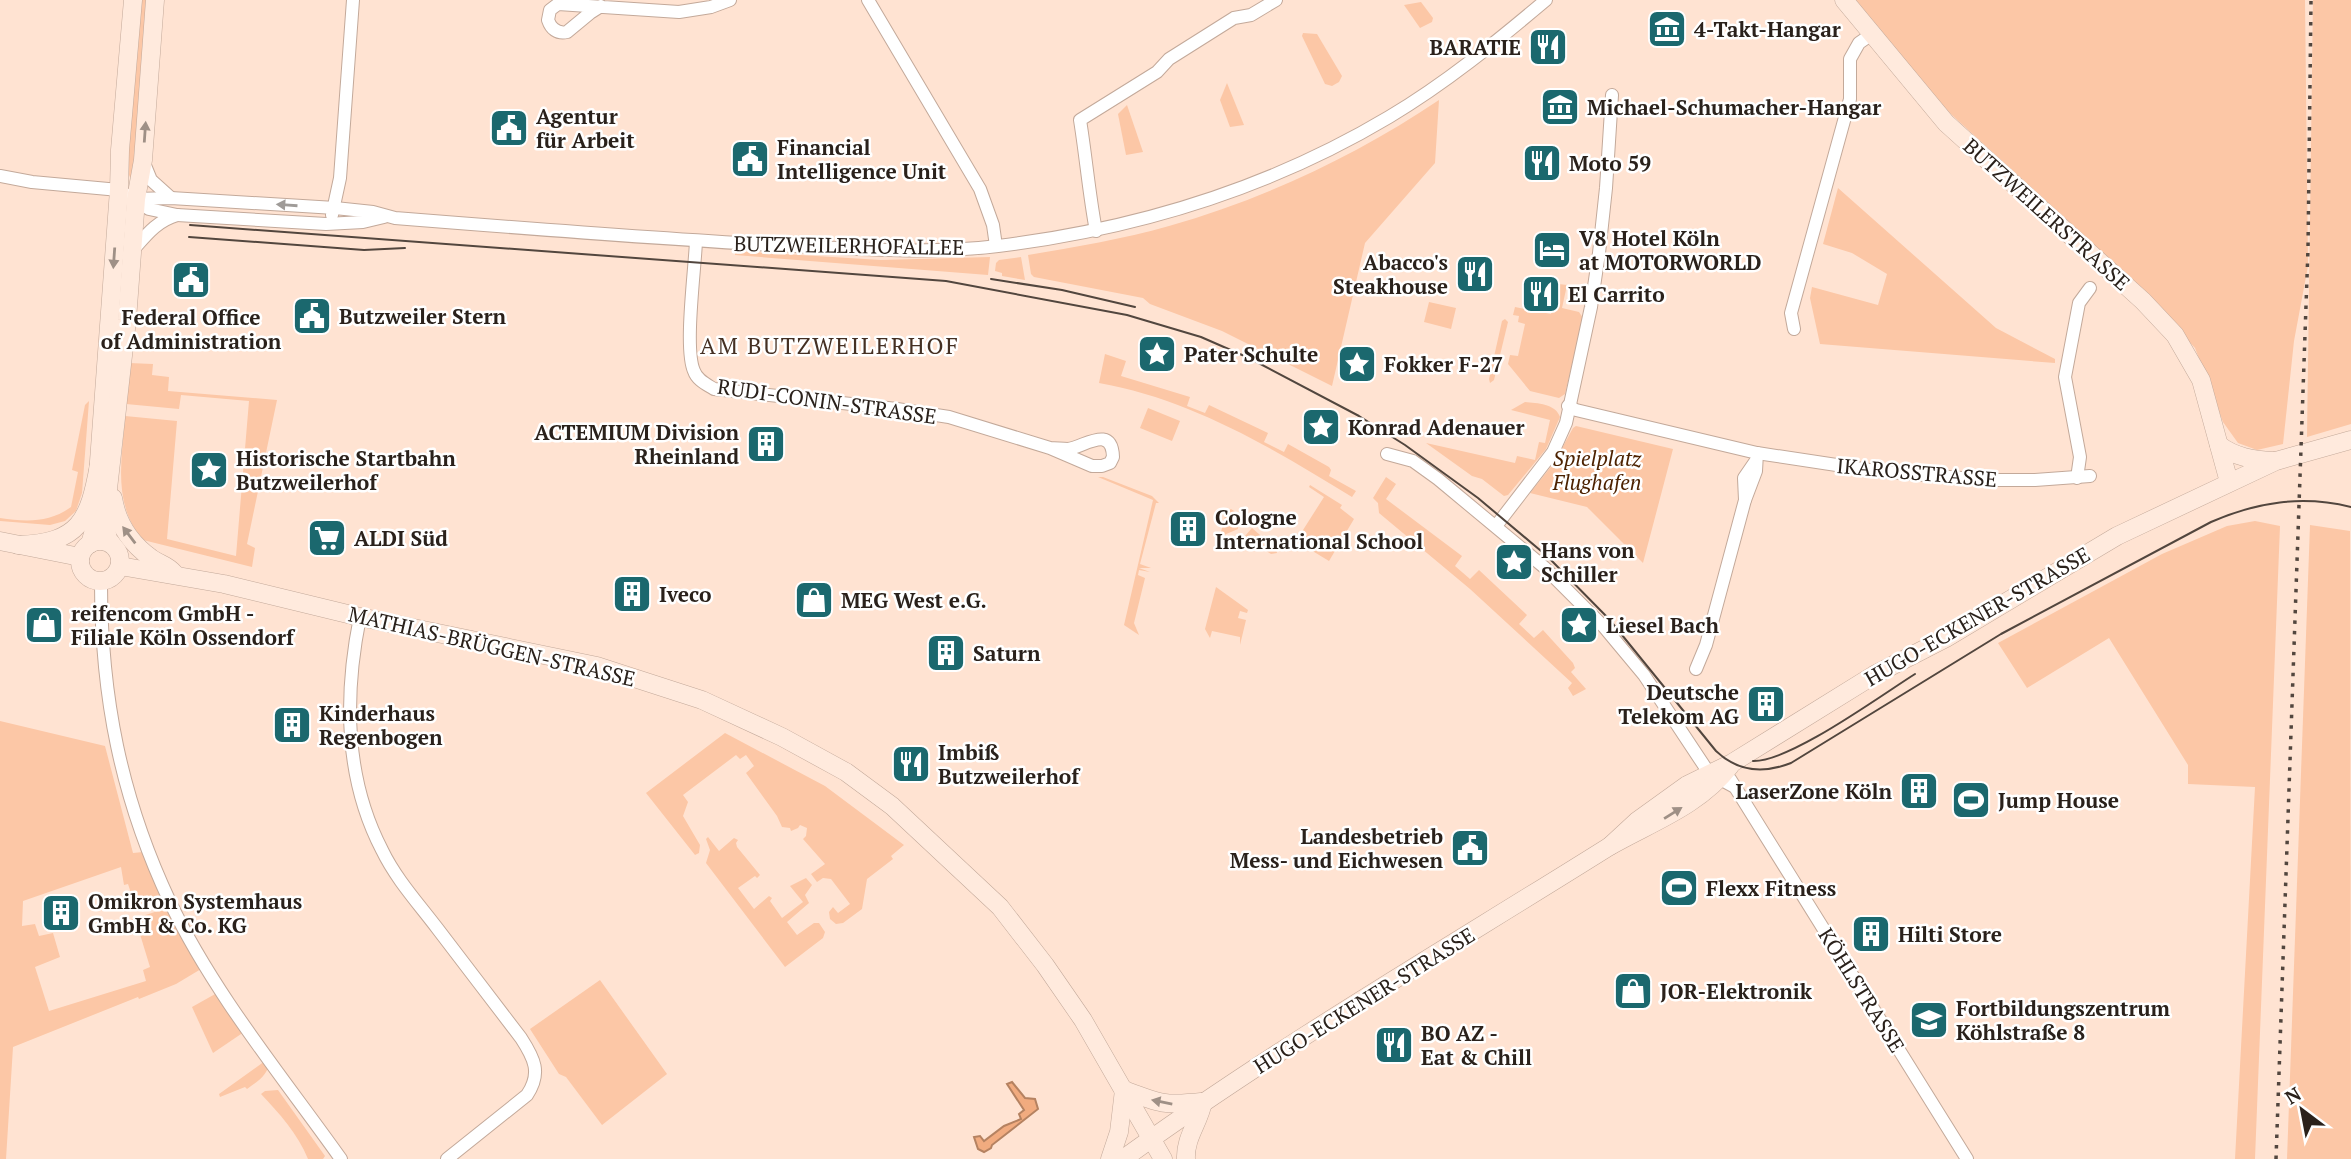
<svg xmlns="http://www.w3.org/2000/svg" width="2351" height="1159" viewBox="0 0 2351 1159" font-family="'PT Serif',serif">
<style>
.green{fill:#fcc7a6}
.water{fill:#f1ab7f;stroke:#b58261;stroke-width:2}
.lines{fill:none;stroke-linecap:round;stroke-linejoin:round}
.street-casing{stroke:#c3a99a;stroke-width:14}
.secondary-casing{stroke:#c3a99a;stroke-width:19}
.street{stroke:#fff;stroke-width:12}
.secondary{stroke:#ffeadd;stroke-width:18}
.tram{stroke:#52463e;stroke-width:2}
.rail{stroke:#52463e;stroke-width:3.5;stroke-dasharray:3.5 7;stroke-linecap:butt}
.oneway{fill:#9f9086}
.oneway2{fill:#9f9b98}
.labels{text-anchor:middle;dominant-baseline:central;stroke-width:5;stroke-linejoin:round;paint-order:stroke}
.poi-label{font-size:21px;font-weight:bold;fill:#2a211b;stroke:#fff;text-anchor:start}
.street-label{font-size:21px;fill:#2a211b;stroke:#fff}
.park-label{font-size:21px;font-style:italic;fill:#4d2200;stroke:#fff}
.neighbourhood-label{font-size:23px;letter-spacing:2px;fill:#453023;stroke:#fff}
</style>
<rect width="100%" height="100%" fill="#ffe3d2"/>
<g class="green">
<polygon points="137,0 148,0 134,173 131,179 127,171"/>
<polygon points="1856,0 2305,0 2308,266 2294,341 2283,444 2257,450 2238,443 2223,422 2195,348 2118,267 1941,105"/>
<polygon points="2313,0 2351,0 2351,424 2307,437"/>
<polygon points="1421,2 1433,18 1432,22 1420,28 1404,5"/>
<polygon points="1303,33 1317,34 1342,76 1339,82 1332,86 1325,84 1302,36"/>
<polygon points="1227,83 1244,125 1230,127 1220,100"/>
<path d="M1439,100L1435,163L1365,243L1332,386L1222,331L1150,304L1143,298L1034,277L1031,274L1028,255C1075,247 1123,239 1169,226C1265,199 1357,155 1439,100Z"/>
<polygon points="1127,105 1143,152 1126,155 1118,114"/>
<polygon points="1838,188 1996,328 2055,359 2055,363 1820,344 1810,298 1812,287 1878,305 1887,274 1852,253 1823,244"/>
<polygon points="735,251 881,260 990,257 988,275 735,255"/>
<polygon points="1021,257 1025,280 1002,276 1002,273 995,271 996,263 999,260"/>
<polygon points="1559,284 1567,285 1562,308 1579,312 1583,318 1565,394 1559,398 1530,391 1508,364 1510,355 1518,356 1525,324 1518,322 1519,316 1513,315 1515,307 1551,314"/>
<polygon points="1429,302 1456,308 1451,329 1424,322"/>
<polygon points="1505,319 1508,322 1494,380 1490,383 1489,379 1502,321"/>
<path d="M1105,354L1126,361L1121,376L1190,397L1187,406L1205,413L1209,405L1268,433L1264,442L1284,452L1288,444L1329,467L1331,470L1329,476L1356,491L1352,497C1274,449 1191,399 1099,383Z"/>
<path d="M129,363L153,364L152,375L169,377L168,391L277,400L247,544L255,548L252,567L143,540C112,504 122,459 125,416L177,421L167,539L236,556L249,401L181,395L179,409L126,404Z"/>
<path d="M89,401L82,493L76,511L65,521L50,525L0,521V518C26,522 49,523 71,507L78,472L72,470L85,405Z"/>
<path d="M1525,402C1537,403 1556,404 1560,417L1546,449L1508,495L1504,496L1482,479L1472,476L1426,443L1515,463L1517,456L1535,460L1539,442L1545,443L1550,420L1511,410Z"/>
<polygon points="1148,408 1180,421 1172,441 1140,428"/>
<polygon points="1576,426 1673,449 1643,563 1587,507 1530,493 1554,463 1573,428"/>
<polygon points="1098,477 1103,477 1152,496 1159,503 1156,503 1140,564 1151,568 1139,568 1150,572 1139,570 1138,575 1145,578 1134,623 1139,635 1124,625 1153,500"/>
<polygon points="1386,477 1396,484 1386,499 1462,556 1455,566 1470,579 1479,570 1527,615 1519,624 1534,638 1543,630 1573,663 1575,668 1571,672 1586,689 1573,696 1568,688 1572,683 1470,589 1379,513 1378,503 1373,498"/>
<polygon points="1310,485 1342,505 1340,508 1354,519 1329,561 1296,541 1324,497 1309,487"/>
<polygon points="1231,509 1237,513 1238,529 1224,535 1221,532 1226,512"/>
<polygon points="2255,521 2280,526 2255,1159 2235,1159 2255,787 2188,784 2188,765 2109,638 2027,688 1998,643 2162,554 2227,526"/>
<polygon points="2310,525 2350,531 2351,1159 2287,1159"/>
<polygon points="1252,528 1276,549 1277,553 1271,554 1244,537"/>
<polygon points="1216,587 1248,610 1247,613 1240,611 1238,618 1246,620 1240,645 1240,637 1212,631 1210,638 1205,629"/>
<polygon points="0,721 105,746 133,853 143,852 164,899 124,912 120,901 132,896 128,884 124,885 121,867 23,901 22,926 35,924 39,936 53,933 60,957 35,967 49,1011 146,981 143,970 150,967 139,931 131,934 127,921 167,908 201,969 176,984 139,999 138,997 13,1047 6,1159 0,1159"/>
<polygon points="725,733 825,786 904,845 891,856 893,859 867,879 862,909 843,923 836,924 830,919 829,912 833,907 838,913 850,904 831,879 823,878 817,882 811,874 825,864 803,839 806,836 807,828 800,825 798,828 791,831 790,828 782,827 777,816 746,773 754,766 746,755 740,759 736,755 683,795 688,802 683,816 700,845 699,853 695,855 646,793"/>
<polygon points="708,837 719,851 734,838 738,840 736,843 737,847 760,875 757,878 755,876 738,888 754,909 769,896 772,898 770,901 782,918 803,902 790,886 806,878 812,885 805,895 809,903 787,922 797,935 814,923 819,923 825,932 823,938 785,967 706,863 710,850 706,839"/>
<polygon points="600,980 667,1074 602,1125 566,1077 559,1074 530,1029"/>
<polygon points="217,993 244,1032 213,1053 192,1007"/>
<path d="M265,1061L269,1066C264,1078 257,1082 247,1089L245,1087L220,1097L219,1094Z"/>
<path d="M278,1090L325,1156L323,1159H308C298,1134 279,1113 261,1094L265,1091Z"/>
</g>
<polygon class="water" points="1012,1082 1025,1098 1035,1099 1038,1109 992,1145 991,1148 984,1152 978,1149 974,1137 980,1136 984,1141 1004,1126 1021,1119 1019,1114 1024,1110 1007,1084"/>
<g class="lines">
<g class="street-casing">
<g id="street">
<polyline points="868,0 980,189 993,225 996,246"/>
<path d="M601,6L590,13L567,32C557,34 551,29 548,20L550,10L558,4L679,12L711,7L730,0"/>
<polyline points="144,163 151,180 171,198"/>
<polyline points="0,176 32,182 119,190 149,209 177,215 326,224 363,222 384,217"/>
<path d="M136,199L171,198L335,208L373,212L395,218C520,228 646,238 772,245C847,248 923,255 998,246C1136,229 1270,188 1389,117C1446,83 1496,42 1546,0"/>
<polyline points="332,215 340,178 353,0"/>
<path d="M1096,231C1089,194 1086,157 1080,120L1157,72L1169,59L1234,18L1251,15L1276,0"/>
<path d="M696,241C695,269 684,349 694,371C697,380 706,384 714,389L897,409L949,417L1050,448L1092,466H1102L1110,463L1113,457C1112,424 1084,447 1068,449C1062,449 1056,448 1050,448"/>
<path d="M133,250C147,234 157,221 177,215"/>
<polyline points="1794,329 1791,313 1850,99 1850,59 1859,43 1872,34"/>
<polyline points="1568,406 1576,410 1757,453 1876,471 1986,480 2035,480 2090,476"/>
<polyline points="1387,454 1413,461 1438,479 1544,567 1604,627 1644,675 1709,773 1733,786"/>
<polyline points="2077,478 2080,457 2065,377 2079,303 2090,288"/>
<polyline points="1745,500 1744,478 1755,462"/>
<polyline points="1496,526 1553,452 1566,423 1591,307 1599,253 1606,188 1612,95"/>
<path d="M101,582C101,697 121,798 170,902C214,994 282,1076 341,1159"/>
<path d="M360,617C344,696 344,777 382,850C396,879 418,903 437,928C465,965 493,1001 521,1038C534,1058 542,1073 527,1095L447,1159"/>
<polyline points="1696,669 1706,645 1745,500 1756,471 1757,453"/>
<polyline points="1730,779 1967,1159"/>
</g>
</g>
<g class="secondary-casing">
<g id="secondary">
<polyline points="1844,0 1946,123 2143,301 2175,335 2201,380 2229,482"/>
<path d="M2219,445C2235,457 2253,460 2273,461"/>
<polyline points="98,475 119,190 120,150 133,0"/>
<path d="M113,498C117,523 130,543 151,558C159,564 168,565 174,573"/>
<circle cx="100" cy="561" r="20"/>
<polyline points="0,541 80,557"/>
<polyline points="90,544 94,530 96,509"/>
<polyline points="112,544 108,539 105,524 108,489 127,320 136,199 143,160 155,0"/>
<path d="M18,545C80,543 89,520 99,465"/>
<polyline points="120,566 224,584 360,617 597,666 702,700 782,737 846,772 892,806 1000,907 1045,965 1083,1020 1163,1159"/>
<polyline points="1610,846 1637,821 1687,785 1732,763 1874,675 1946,638 2117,536 2276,461 2351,440"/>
<path d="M1124,1090C1158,1103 1164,1106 1201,1102"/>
<polyline points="1110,1159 1119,1132 1124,1090"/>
<path d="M1123,1159C1279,1046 1446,949 1610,846C1652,822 1699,806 1730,766"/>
<path d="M1186,1159C1185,1137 1199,1123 1203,1102"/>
</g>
</g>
<use href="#street" class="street"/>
<use href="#secondary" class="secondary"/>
<g class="tram">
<path d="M190,225L946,281L1127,315L1201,337L1249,358L1359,416L1405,445L1478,498L1547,556L1609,619L1716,751C1738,772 1763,774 1791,763L2001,634L2211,522C2257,502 2302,495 2351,507"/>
<polyline points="189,237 364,250 405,248"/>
<polyline points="991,279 1062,290 1135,307"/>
<path d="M1753,761C1790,762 1880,696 1915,674"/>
</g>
<polyline class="rail" points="2276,1159 2308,249 2311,0"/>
</g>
<defs><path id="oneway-solid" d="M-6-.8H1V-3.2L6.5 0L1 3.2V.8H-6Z" transform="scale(1.75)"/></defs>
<g class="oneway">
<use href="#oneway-solid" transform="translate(145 132) rotate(-86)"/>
<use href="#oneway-solid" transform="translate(114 258) rotate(94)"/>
<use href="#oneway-solid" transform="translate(129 535) rotate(-127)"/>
<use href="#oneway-solid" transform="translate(1673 813) rotate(-32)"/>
<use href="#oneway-solid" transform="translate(1162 1102) rotate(-169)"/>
</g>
<use class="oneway2" href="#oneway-solid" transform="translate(287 205) rotate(-176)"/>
<defs>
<g id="museum-square" transform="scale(2.0125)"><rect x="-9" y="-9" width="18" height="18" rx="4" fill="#1b686e" stroke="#fff"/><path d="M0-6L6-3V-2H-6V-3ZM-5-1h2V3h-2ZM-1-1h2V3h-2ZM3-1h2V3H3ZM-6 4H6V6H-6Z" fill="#fff"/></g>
<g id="restaurant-square" transform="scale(2.0125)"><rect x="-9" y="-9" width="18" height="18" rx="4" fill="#1b686e" stroke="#fff"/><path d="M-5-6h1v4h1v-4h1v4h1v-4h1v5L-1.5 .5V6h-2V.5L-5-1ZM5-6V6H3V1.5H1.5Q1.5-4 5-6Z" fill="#fff"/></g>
<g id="civic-square" transform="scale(2.0125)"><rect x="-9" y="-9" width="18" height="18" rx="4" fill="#1b686e" stroke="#fff"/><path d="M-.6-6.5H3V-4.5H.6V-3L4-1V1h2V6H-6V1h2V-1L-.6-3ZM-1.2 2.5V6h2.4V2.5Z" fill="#fff"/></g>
<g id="hotel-square" transform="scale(2.0125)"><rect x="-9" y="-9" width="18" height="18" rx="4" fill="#1b686e" stroke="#fff"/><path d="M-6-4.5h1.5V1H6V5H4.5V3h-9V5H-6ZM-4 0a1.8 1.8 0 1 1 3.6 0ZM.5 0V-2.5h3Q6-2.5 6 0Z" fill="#fff"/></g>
<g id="sight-square" transform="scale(2.0125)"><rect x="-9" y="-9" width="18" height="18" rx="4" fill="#1b686e" stroke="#fff"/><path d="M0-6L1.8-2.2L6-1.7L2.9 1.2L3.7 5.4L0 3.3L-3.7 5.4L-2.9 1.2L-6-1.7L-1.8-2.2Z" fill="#fff"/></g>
<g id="building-square" transform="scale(2.0125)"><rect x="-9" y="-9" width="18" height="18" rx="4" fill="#1b686e" stroke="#fff"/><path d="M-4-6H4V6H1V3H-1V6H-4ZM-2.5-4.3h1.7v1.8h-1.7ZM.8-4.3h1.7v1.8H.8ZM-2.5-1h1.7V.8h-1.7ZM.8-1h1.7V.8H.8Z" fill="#fff"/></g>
<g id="supermarket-square" transform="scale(2.0125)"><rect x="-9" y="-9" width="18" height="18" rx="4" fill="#1b686e" stroke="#fff"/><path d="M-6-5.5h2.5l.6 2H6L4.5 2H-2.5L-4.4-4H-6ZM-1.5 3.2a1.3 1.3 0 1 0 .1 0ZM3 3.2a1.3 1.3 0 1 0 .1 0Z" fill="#fff"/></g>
<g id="shop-square" transform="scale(2.0125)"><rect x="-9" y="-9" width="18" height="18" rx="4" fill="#1b686e" stroke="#fff"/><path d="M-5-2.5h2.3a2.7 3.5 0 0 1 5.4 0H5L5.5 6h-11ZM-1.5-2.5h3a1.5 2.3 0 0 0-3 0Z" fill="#fff"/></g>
<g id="stadium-square" transform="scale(2.0125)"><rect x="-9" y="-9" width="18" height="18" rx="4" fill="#1b686e" stroke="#fff"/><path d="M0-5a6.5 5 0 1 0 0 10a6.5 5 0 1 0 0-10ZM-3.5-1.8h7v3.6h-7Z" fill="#fff"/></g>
<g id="school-square" transform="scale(2.0125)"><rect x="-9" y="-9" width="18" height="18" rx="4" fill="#1b686e" stroke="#fff"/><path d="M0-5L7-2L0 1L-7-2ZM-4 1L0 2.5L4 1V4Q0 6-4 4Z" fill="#fff"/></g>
</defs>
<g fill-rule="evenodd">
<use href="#museum-square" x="1667" y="29"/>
<use href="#restaurant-square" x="1548" y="47"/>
<use href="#museum-square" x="1560" y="107"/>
<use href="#civic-square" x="509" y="128"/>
<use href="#civic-square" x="750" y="159"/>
<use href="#restaurant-square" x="1542" y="163"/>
<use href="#hotel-square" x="1552" y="250"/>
<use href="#restaurant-square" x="1475" y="274"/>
<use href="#civic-square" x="191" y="280"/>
<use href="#restaurant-square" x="1541" y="294"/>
<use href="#civic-square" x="312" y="316"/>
<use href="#sight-square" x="1157" y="354"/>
<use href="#sight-square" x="1357" y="364"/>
<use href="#sight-square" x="1321" y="427"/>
<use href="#building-square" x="766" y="444"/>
<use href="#sight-square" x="209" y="470"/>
<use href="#building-square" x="1188" y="529"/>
<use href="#supermarket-square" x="327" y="538"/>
<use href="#sight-square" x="1514" y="562"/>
<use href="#building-square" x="632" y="594"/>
<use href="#shop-square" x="814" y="600"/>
<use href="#shop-square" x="44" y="625"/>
<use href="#sight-square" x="1579" y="625"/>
<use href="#building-square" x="946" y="653"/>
<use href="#building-square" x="1766" y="704"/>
<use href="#building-square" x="292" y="725"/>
<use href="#restaurant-square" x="911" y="764"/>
<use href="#building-square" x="1919" y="791"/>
<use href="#stadium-square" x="1971" y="800"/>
<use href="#civic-square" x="1470" y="848"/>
<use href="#stadium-square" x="1679" y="888"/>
<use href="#building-square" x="61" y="913"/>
<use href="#building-square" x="1871" y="934"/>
<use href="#shop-square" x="1633" y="991"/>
<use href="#school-square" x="1929" y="1020"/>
<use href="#restaurant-square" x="1394" y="1045"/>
</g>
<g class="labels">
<g class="poi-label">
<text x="1694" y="29">4-Takt-Hangar</text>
<text x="1521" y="47" text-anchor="end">BARATIE</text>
<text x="1587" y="107">Michael-Schumacher-Hangar</text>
<text x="536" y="116">Agentur<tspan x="536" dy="24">für Arbeit</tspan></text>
<text x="777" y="147">Financial<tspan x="777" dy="24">Intelligence Unit</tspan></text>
<text x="1569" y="163">Moto 59</text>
<text x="1579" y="238">V8 Hotel Köln<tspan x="1579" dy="24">at MOTORWORLD</tspan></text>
<text x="1448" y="262" text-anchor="end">Abacco's<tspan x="1448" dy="24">Steakhouse</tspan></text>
<text x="1568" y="294">El Carrito</text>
<text x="339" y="316">Butzweiler Stern</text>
<text x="191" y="317" text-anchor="middle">Federal Office<tspan x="191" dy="24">of Administration</tspan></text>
<text x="1184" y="354">Pater Schulte</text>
<text x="1384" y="364">Fokker F-27</text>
<text x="1348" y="427">Konrad Adenauer</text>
<text x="739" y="432" text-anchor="end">ACTEMIUM Division<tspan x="739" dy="24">Rheinland</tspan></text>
<text x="236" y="458">Historische Startbahn<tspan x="236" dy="24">Butzweilerhof</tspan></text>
<text x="1215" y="517">Cologne<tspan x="1215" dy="24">International School</tspan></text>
<text x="354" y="538">ALDI Süd</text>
<text x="1541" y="550">Hans von<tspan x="1541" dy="24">Schiller</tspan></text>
<text x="659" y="594">Iveco</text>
<text x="841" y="600">MEG West e.G.</text>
<text x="71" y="613">reifencom GmbH -<tspan x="71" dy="24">Filiale Köln Ossendorf</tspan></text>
<text x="1606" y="625">Liesel Bach</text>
<text x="973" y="653">Saturn</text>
<text x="1739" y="692" text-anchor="end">Deutsche<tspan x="1739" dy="24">Telekom AG</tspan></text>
<text x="319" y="713">Kinderhaus<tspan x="319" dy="24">Regenbogen</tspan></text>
<text x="938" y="752">Imbiß<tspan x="938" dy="24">Butzweilerhof</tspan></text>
<text x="1892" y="791" text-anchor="end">LaserZone Köln</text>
<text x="1998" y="800">Jump House</text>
<text x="1443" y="836" text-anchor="end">Landesbetrieb<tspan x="1443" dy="24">Mess- und Eichwesen</tspan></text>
<text x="1706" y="888">Flexx Fitness</text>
<text x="88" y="901">Omikron Systemhaus<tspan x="88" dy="24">GmbH &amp; Co. KG</tspan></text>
<text x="1898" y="934">Hilti Store</text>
<text x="1660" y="991">JOR-Elektronik</text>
<text x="1956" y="1008">Fortbildungszentrum<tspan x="1956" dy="24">Köhlstraße 8</tspan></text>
<text x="1421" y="1033">BO AZ -<tspan x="1421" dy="24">Eat &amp; Chill</tspan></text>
</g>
<g class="street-label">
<text transform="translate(2047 214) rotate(42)">BUTZWEILERSTRASSE</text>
<text transform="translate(849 245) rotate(1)">BUTZWEILERHOFALLEE</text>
<text transform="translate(827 401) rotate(8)">RUDI-CONIN-STRASSE</text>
<text transform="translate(1917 472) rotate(5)">IKAROSSTRASSE</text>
<text transform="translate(1977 616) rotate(-30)">HUGO-ECKENER-STRASSE</text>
<text transform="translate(492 646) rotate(13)">MATHIAS-BRÜGGEN-STRASSE</text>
<text transform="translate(1862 990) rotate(58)">KÖHLSTRASSE</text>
<text transform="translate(1364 1000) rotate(-32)">HUGO-ECKENER-STRASSE</text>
</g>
<g class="park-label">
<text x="1597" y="458">Spielplatz<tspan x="1597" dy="24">Flughafen</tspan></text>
</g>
<g class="neighbourhood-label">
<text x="830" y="345">AM BUTZWEILERHOF</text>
</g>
</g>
<g transform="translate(2302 1110) rotate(328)" stroke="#ffffff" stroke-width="5" paint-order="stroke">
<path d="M0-5L12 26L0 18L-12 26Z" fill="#2a211b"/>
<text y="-10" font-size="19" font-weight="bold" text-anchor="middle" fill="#2a211b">N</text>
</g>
</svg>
